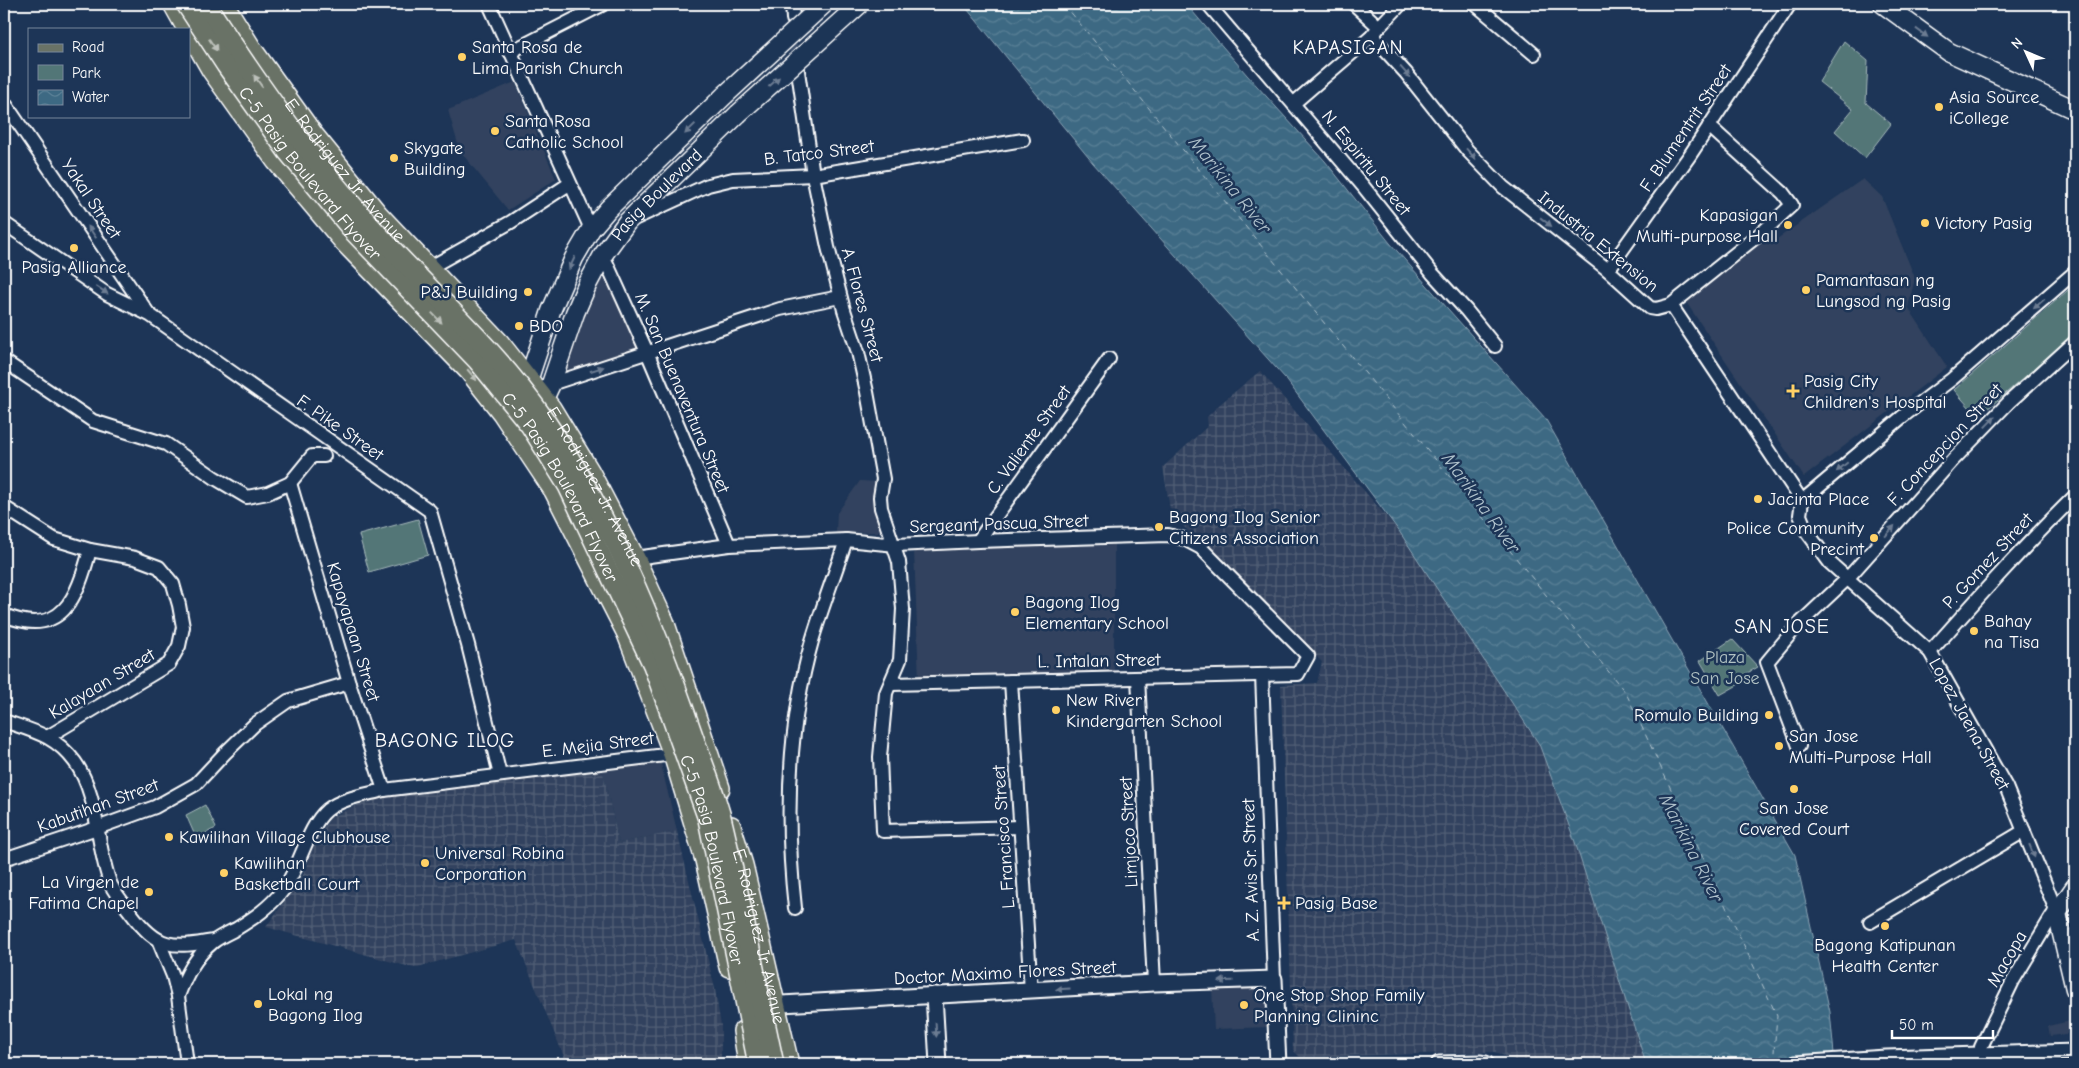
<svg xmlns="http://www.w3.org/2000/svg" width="2079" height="1068" viewBox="0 0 2079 1068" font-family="'Comic Neue',sans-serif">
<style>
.built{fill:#33435e}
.industrial{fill:url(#industrial-grid)}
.green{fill:#527677;stroke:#a8babb}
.water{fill:url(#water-waves);stroke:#8ba5b5}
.pier{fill:#1d3557}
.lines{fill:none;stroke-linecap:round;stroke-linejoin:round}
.ferry{stroke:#b1c3cd;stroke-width:1;stroke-dasharray:6 5;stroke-linecap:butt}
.minor-tunnel{stroke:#344968;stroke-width:12;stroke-dasharray:12 6;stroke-linecap:butt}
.minor-casing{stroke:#fff;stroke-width:16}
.tertiary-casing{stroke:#fff;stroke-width:19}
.secondary-casing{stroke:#fff;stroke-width:21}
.primary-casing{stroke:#fff;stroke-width:22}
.minor{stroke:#1d3557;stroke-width:12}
.tertiary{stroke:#1d3557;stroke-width:15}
.secondary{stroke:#1d3557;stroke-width:18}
.primary{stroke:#697266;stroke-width:19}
.secondary-bridge-casing{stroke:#fff;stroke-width:21;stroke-linecap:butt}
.primary-bridge-casing{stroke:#fff;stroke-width:22;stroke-linecap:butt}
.secondary-bridge{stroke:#1d3557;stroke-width:18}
.primary-bridge{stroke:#697266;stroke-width:19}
.oneway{fill:#6c7c92}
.oneway2{fill:#bcc0ba}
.poi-dot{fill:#ffd166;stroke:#1d3557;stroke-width:2}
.labels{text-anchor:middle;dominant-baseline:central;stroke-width:5;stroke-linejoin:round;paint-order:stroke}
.poi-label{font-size:18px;fill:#fff;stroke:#1d3557;text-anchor:start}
.street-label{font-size:18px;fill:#fff;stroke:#1d3557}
.park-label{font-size:18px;fill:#b1c1c2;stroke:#1d3557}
.water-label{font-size:19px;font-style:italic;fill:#b1c3cd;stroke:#1d3557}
.quarter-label{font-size:20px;letter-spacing:1px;fill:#fff;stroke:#1d3557}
</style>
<defs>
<pattern id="industrial-grid" width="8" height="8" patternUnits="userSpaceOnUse" patternTransform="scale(1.25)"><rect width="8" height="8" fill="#33435e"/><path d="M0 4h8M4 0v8" fill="none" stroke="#525f76"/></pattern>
<pattern id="water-waves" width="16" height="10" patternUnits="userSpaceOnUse" patternTransform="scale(1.25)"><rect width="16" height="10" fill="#3d6983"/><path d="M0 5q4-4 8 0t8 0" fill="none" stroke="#5a8096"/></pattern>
</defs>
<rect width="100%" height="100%" fill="#1d3557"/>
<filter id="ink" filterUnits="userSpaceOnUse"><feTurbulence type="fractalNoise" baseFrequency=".02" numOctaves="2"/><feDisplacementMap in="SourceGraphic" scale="10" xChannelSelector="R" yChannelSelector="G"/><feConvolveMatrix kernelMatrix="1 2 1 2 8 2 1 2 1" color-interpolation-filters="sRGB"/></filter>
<g filter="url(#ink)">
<g class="built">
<polygon points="515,82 556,179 508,210 460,151 448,110"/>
<polygon points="1863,179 1882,197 1915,278 1908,307 1947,367 1804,477 1686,302 1771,231 1777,239"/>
<polygon points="604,275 638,349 565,377 560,369 580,316"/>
<polygon points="860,481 878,482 882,532 836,533 837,513"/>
<polygon points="1114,545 1114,674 919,680 914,549"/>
<polygon points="660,760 677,831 619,843 602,768"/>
<polygon points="1255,986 1263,988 1268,1027 1214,1029 1212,987"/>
<polygon points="2075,1020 2073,1026 2067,1034 2050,1036 2048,1026"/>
</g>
<g class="industrial">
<polygon points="1260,371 1399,531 1539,744 1575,842 1645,1060 1612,1064 1523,1064 1495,1052 1300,1057 1293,1050 1281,685 1317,683 1322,662 1176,519 1170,509 1163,467 1208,426 1207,417 1220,404"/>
<polygon points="602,768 619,843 677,831 715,989 721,1026 721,1064 567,1064 516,940 414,968 266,927 302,877 314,844 330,818 353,807 376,797"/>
</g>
<g class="green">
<polygon points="1844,41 1868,61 1866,103 1891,124 1865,158 1835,131 1853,109 1819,82"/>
<polygon points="2075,284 2075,334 1978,417 1954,390"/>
<polygon points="418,519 428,555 369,572 359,535"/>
<polygon points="1732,639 1758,667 1742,676 1743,682 1720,695 1700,661"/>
<polygon points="205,805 216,828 196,838 186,815"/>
</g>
<polygon class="water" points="963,4 1186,4 1247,75 1325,161 1390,243 1448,309 1545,418 1795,855 1830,1012 1835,1064 1646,1064 1575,842 1539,744 1399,531 1285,378 1093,163"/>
<polygon class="pier" points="1837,1053 1838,1064 1651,1064"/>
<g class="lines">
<polyline class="ferry" points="1064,4 1626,693 1777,1016 1773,1064"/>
<polyline class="minor-tunnel" points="794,27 797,66"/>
<g class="minor-casing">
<g id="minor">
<polyline points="489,4 591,229"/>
<polyline points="792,4 793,19"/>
<polyline points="1208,4 1363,186 1433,274 1466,310 1495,346"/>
<polyline points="1354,4 1379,27"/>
<polyline points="1475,4 1534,54"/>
<polyline points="1372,36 1406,73 1467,150 1503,187 1608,270 1650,308 1656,309 1671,305 1766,229 1792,205 1783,193 1709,126"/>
<polyline points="510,52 604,4"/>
<polyline points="798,71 813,175 828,247 844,310 858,352 867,392 883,479 880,497 881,508 899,562 903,609 900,660 886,693 880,757 883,831 1020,827"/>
<polyline points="4,102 148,313"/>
<polyline points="1294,103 1372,36 1379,27 1401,4"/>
<polyline points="636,218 708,185 733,179 813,175 1023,140"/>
<polyline points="4,223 107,294 150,315 430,511 468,645 500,775"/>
<polyline points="603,255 647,352 729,545"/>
<polyline points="429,268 511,222 569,184"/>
<polyline points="1608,270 1690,155 1790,4"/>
<polyline points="1671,305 1802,501"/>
<polyline points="4,361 93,421 166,444 215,478 247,497 268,493 290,483 312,456 324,456"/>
<polyline points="551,384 780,309 840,297"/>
<polyline points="290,483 349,683 384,790"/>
<polyline points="1802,501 1800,515 1807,532 1830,563 1930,652 2006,787 2057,913"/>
<polyline points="1802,501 1902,417 1952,379 2075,272"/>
<polyline points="4,507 54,539 90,550 135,558 159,567 173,584 179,605 183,627 179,646 169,664 49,736"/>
<polyline points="978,541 1109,359"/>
<polyline points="635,558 729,545 846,540 896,545 978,541 1168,535 1184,539 1201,548 1308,656 1298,674 891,684"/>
<path d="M4,615C62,639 77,598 90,550"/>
<path d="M1930,652C1977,599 2024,546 2075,496"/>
<polyline points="1262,675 1274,979"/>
<polyline points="1138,678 1154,983"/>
<polyline points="1011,681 1031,991"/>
<path d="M4,721C33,731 55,735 75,762C100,797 95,845 111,885C116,895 125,905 131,913C158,949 172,948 214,941"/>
<polyline points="1799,746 1767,662 1797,626 1847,579 1953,460 2009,402 2075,342"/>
<polyline points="4,859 97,828 155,807 196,784 225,753 255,724 288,701 349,683"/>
<path d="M795,908C785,818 787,729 812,641C822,607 835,574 846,540"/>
<polyline points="1870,922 2024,831"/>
<polyline points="159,942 173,976 178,996 187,1064"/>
<path d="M178,996C186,975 195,957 213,942C219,937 228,933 236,929C254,918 270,907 283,890C300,868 307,827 327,810C342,798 365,795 384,790L673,754"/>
<polyline points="1981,1047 2013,981 2052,916"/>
</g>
</g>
<g class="tertiary-casing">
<g id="tertiary">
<polyline points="934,995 938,1064"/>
<polyline points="764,1005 1154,983 1274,979 1278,1064"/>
<polyline points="1439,1064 1481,1063 1486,1064"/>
<polyline points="1795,1064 1886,1058 2075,1052"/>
</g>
</g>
<g class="secondary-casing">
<g id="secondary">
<polyline points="1883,4 1949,52 2075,110"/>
<polyline points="520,387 529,378 551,311 574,258 591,229 608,209 725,95"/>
<path id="s1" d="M535,407L544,399L551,384L575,313L588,283L603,255L627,222L738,114"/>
<polyline points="2075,887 2057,913 2075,989"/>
</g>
</g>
<g class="primary-casing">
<g id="primary">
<polyline points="173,4 187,29"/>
<path id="s2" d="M224,4L252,49L313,134L378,214L499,342L551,408L590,472L635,558L664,621L720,788"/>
<polyline points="189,31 212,71 276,161 344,242 469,371 502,413 554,491 627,634 673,754 705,860 729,967"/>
<path id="s3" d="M731,826L743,865L789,1064"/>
<polyline points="743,1031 748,1064"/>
</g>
</g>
<use href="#minor" class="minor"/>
<use href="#tertiary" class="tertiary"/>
<use href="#secondary" class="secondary"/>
<use href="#primary" class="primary"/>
<g class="secondary-bridge-casing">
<g id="secondary-bridge">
<polyline points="725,95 824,4"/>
<polyline points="738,114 860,4"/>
</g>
</g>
<g class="primary-bridge-casing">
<g id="primary-bridge">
<path id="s4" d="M186,4L226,65L288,152L355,233L478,361L530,425L568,486L653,665L708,819L758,1064"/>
<path d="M206,4C255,80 307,154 367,222C425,288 494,346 544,419C609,513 654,622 691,730C701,759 713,788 721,817C741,899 756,982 774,1064"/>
</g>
</g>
<use href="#secondary-bridge" class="secondary-bridge"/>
<use href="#primary-bridge" class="primary-bridge"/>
</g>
<defs><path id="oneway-solid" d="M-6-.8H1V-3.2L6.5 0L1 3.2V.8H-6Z" transform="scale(1.25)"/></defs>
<g class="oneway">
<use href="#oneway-solid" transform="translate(1922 33) rotate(36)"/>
<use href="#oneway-solid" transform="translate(1405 72) rotate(49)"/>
<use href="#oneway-solid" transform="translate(774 82) rotate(-42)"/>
<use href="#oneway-solid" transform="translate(690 129) rotate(136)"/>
<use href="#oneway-solid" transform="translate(1471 154) rotate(48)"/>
<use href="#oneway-solid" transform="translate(1546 222) rotate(38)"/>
<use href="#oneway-solid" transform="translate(92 232) rotate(-124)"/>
<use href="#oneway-solid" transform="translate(572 263) rotate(115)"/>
<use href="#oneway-solid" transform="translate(102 290) rotate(34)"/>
<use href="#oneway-solid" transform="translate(2039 304) rotate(139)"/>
<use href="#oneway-solid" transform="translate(597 369) rotate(-18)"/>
<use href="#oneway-solid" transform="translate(1990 422) rotate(-46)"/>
<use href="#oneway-solid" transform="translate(1842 467) rotate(140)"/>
<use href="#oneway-solid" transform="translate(1890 531) rotate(-49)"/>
<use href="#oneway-solid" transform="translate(2032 851) rotate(68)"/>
<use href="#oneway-solid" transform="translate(1226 981) rotate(178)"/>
<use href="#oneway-solid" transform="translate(1063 989) rotate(177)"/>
<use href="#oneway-solid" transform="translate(936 1030) rotate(87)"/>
</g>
<g class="oneway2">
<use href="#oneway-solid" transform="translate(213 45) rotate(57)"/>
<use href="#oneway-solid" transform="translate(258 81) rotate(-125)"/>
<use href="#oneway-solid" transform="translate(437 318) rotate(46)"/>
<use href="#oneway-solid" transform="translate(472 375) rotate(50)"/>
</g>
</g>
<g class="poi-dot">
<circle cx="462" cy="57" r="5"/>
<circle cx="1939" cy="107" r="5"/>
<circle cx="495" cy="131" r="5"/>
<circle cx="394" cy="158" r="5"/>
<circle cx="1925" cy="223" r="5"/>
<circle cx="1788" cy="225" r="5"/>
<circle cx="74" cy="248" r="5"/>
<circle cx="1806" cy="290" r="5"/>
<circle cx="528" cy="292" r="5"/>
<circle cx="519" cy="326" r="5"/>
<path d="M1790.5 383.5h5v5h5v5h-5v5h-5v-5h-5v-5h5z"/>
<circle cx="1758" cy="499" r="5"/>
<circle cx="1159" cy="527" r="5"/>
<circle cx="1874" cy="538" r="5"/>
<circle cx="1015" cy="612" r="5"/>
<circle cx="1974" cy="631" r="5"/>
<circle cx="1056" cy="710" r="5"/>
<circle cx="1769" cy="715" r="5"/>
<circle cx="1779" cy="746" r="5"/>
<circle cx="1794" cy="789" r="5"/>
<circle cx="169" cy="837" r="5"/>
<circle cx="425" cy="863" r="5"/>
<circle cx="224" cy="873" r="5"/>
<circle cx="149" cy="892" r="5"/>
<path d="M1281.5 895.5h5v5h5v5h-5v5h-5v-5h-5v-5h5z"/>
<circle cx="1885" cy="926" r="5"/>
<circle cx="258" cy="1004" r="5"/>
<circle cx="1244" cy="1005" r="5"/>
</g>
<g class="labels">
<g class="poi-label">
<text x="472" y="47">Santa Rosa de<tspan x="472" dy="21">Lima Parish Church</tspan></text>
<text x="1949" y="97">Asia Source<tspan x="1949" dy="21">iCollege</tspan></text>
<text x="505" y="121">Santa Rosa<tspan x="505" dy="21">Catholic School</tspan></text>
<text x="404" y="148">Skygate<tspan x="404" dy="21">Building</tspan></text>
<text x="1778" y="215" text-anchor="end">Kapasigan<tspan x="1778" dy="21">Multi-purpose Hall</tspan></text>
<text x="1935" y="223">Victory Pasig</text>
<text x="74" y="267" text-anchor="middle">Pasig Alliance</text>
<text x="1816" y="280">Pamantasan ng<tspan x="1816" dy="21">Lungsod ng Pasig</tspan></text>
<text x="518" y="292" text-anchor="end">P&amp;J Building</text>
<text x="529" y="326">BDO</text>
<text x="1804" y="381">Pasig City<tspan x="1804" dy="21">Children's Hospital</tspan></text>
<text x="1768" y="499">Jacinta Place</text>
<text x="1169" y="517">Bagong Ilog Senior<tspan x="1169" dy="21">Citizens Association</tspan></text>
<text x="1864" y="528" text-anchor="end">Police Community<tspan x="1864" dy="21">Precint</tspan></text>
<text x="1025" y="602">Bagong Ilog<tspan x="1025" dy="21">Elementary School</tspan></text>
<text x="1984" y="621">Bahay<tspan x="1984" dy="21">na Tisa</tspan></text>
<text x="1066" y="700">New River<tspan x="1066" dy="21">Kindergarten School</tspan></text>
<text x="1759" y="715" text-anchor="end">Romulo Building</text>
<text x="1789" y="736">San Jose<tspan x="1789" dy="21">Multi-Purpose Hall</tspan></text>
<text x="1794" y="808" text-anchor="middle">San Jose<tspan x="1794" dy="21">Covered Court</tspan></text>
<text x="179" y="837">Kawilihan Village Clubhouse</text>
<text x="435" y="853">Universal Robina<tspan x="435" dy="21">Corporation</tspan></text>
<text x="234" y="863">Kawilihan<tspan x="234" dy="21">Basketball Court</tspan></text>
<text x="139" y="882" text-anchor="end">La Virgen de<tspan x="139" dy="21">Fatima Chapel</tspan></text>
<text x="1295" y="903">Pasig Base</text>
<text x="1885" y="945" text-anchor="middle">Bagong Katipunan<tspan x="1885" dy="21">Health Center</tspan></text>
<text x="268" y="994">Lokal ng<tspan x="268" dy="21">Bagong Ilog</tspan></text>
<text x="1254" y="995">One Stop Shop Family<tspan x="1254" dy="21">Planning Clininc</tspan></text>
</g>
<g class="street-label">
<text transform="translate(1686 128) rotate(-56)">F. Blumentrit Street</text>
<text transform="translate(819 153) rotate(-7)">B. Tatco Street</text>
<text transform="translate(1366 163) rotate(51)">N. Espiritu Street</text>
<text stroke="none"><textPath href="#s2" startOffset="206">E. Rodriguez Jr. Avenue</textPath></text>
<text stroke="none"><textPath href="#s4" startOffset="210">C-5 Pasig Boulevard Flyover</textPath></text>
<text stroke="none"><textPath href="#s1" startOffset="249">Pasig Boulevard</textPath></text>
<text transform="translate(91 199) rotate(56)">Yakal Street</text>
<text transform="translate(1598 242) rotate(39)">Industria Extension</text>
<text transform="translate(862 305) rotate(75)">A. Flores Street</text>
<text transform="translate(682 393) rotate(67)">M. San Buenaventura Street</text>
<text transform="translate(340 428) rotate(35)">F. Pike Street</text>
<text transform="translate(1029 440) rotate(-54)">C. Valiente Street</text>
<text transform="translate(1945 445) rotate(-47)">F. Concepcion Street</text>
<text stroke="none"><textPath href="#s2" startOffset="611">E. Rodriguez Jr. Avenue</textPath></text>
<text stroke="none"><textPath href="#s4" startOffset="614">C-5 Pasig Boulevard Flyover</textPath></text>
<text transform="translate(999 524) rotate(-2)">Sergeant Pascua Street</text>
<text transform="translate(1988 561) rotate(-47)">P. Gomez Street</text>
<text transform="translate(353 632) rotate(73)">Kapayapaan Street</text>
<text transform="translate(1099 661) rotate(-1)">L. Intalan Street</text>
<text transform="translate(102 684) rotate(-31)">Kalayaan Street</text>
<text transform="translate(1969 724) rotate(61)">Lopez Jaena Street</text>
<text transform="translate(598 745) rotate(-7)">E. Mejia Street</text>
<text transform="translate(98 806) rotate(-20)">Kabutihan Street</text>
<text transform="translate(1129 832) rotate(-93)">Limjoco Street</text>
<text transform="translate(1004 837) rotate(-94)">L. Francisco Street</text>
<text stroke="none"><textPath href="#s4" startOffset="1019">C-5 Pasig Boulevard Flyover</textPath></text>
<text transform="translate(1251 870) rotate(-92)">A. Z. Avis Sr. Street</text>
<text stroke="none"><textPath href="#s3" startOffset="114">E. Rodriguez Jr. Avenue</textPath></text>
<text transform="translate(2007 959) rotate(-60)">Macopa</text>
<text transform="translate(1005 973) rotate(-3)">Doctor Maximo Flores Street</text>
</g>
<g class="park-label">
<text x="1725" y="657">Plaza<tspan x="1725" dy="21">San Jose</tspan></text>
</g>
<g class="water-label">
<text transform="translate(1230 185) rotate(51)">Marikina River</text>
<text transform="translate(1481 503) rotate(54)">Marikina River</text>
<text transform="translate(1691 848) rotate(63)">Marikina River</text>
</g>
<g class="quarter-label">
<text x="1348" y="47">KAPASIGAN</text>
<text x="1782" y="626">SAN JOSE</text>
<text x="445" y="740">BAGONG ILOG</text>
</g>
</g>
<rect width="2079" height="1068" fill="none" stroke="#1d3557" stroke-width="20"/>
<rect x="10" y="10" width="2059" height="1048" fill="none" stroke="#fff" stroke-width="2" filter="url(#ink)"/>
<rect x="28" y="28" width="162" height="90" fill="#1d3557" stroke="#77869a"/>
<rect x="38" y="44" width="25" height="8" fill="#697266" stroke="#77869a"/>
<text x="72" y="52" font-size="15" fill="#ffffff">Road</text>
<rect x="38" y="65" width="25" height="15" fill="#527677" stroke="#77869a"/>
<text x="72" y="78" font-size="15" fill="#ffffff">Park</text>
<rect x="38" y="90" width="25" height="15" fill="url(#water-waves)" stroke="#77869a"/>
<text x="72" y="102" font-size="15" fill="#ffffff">Water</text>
<g transform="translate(2026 52) rotate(314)" stroke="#1d3557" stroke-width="4" paint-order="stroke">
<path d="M0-4L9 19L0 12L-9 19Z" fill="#ffffff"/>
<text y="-8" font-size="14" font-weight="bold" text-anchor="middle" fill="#ffffff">N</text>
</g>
<path d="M1892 1030v8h101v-8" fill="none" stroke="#ffffff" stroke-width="2.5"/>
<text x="1899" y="1030" font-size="15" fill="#ffffff" stroke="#1d3557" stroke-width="4" paint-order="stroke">50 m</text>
</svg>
